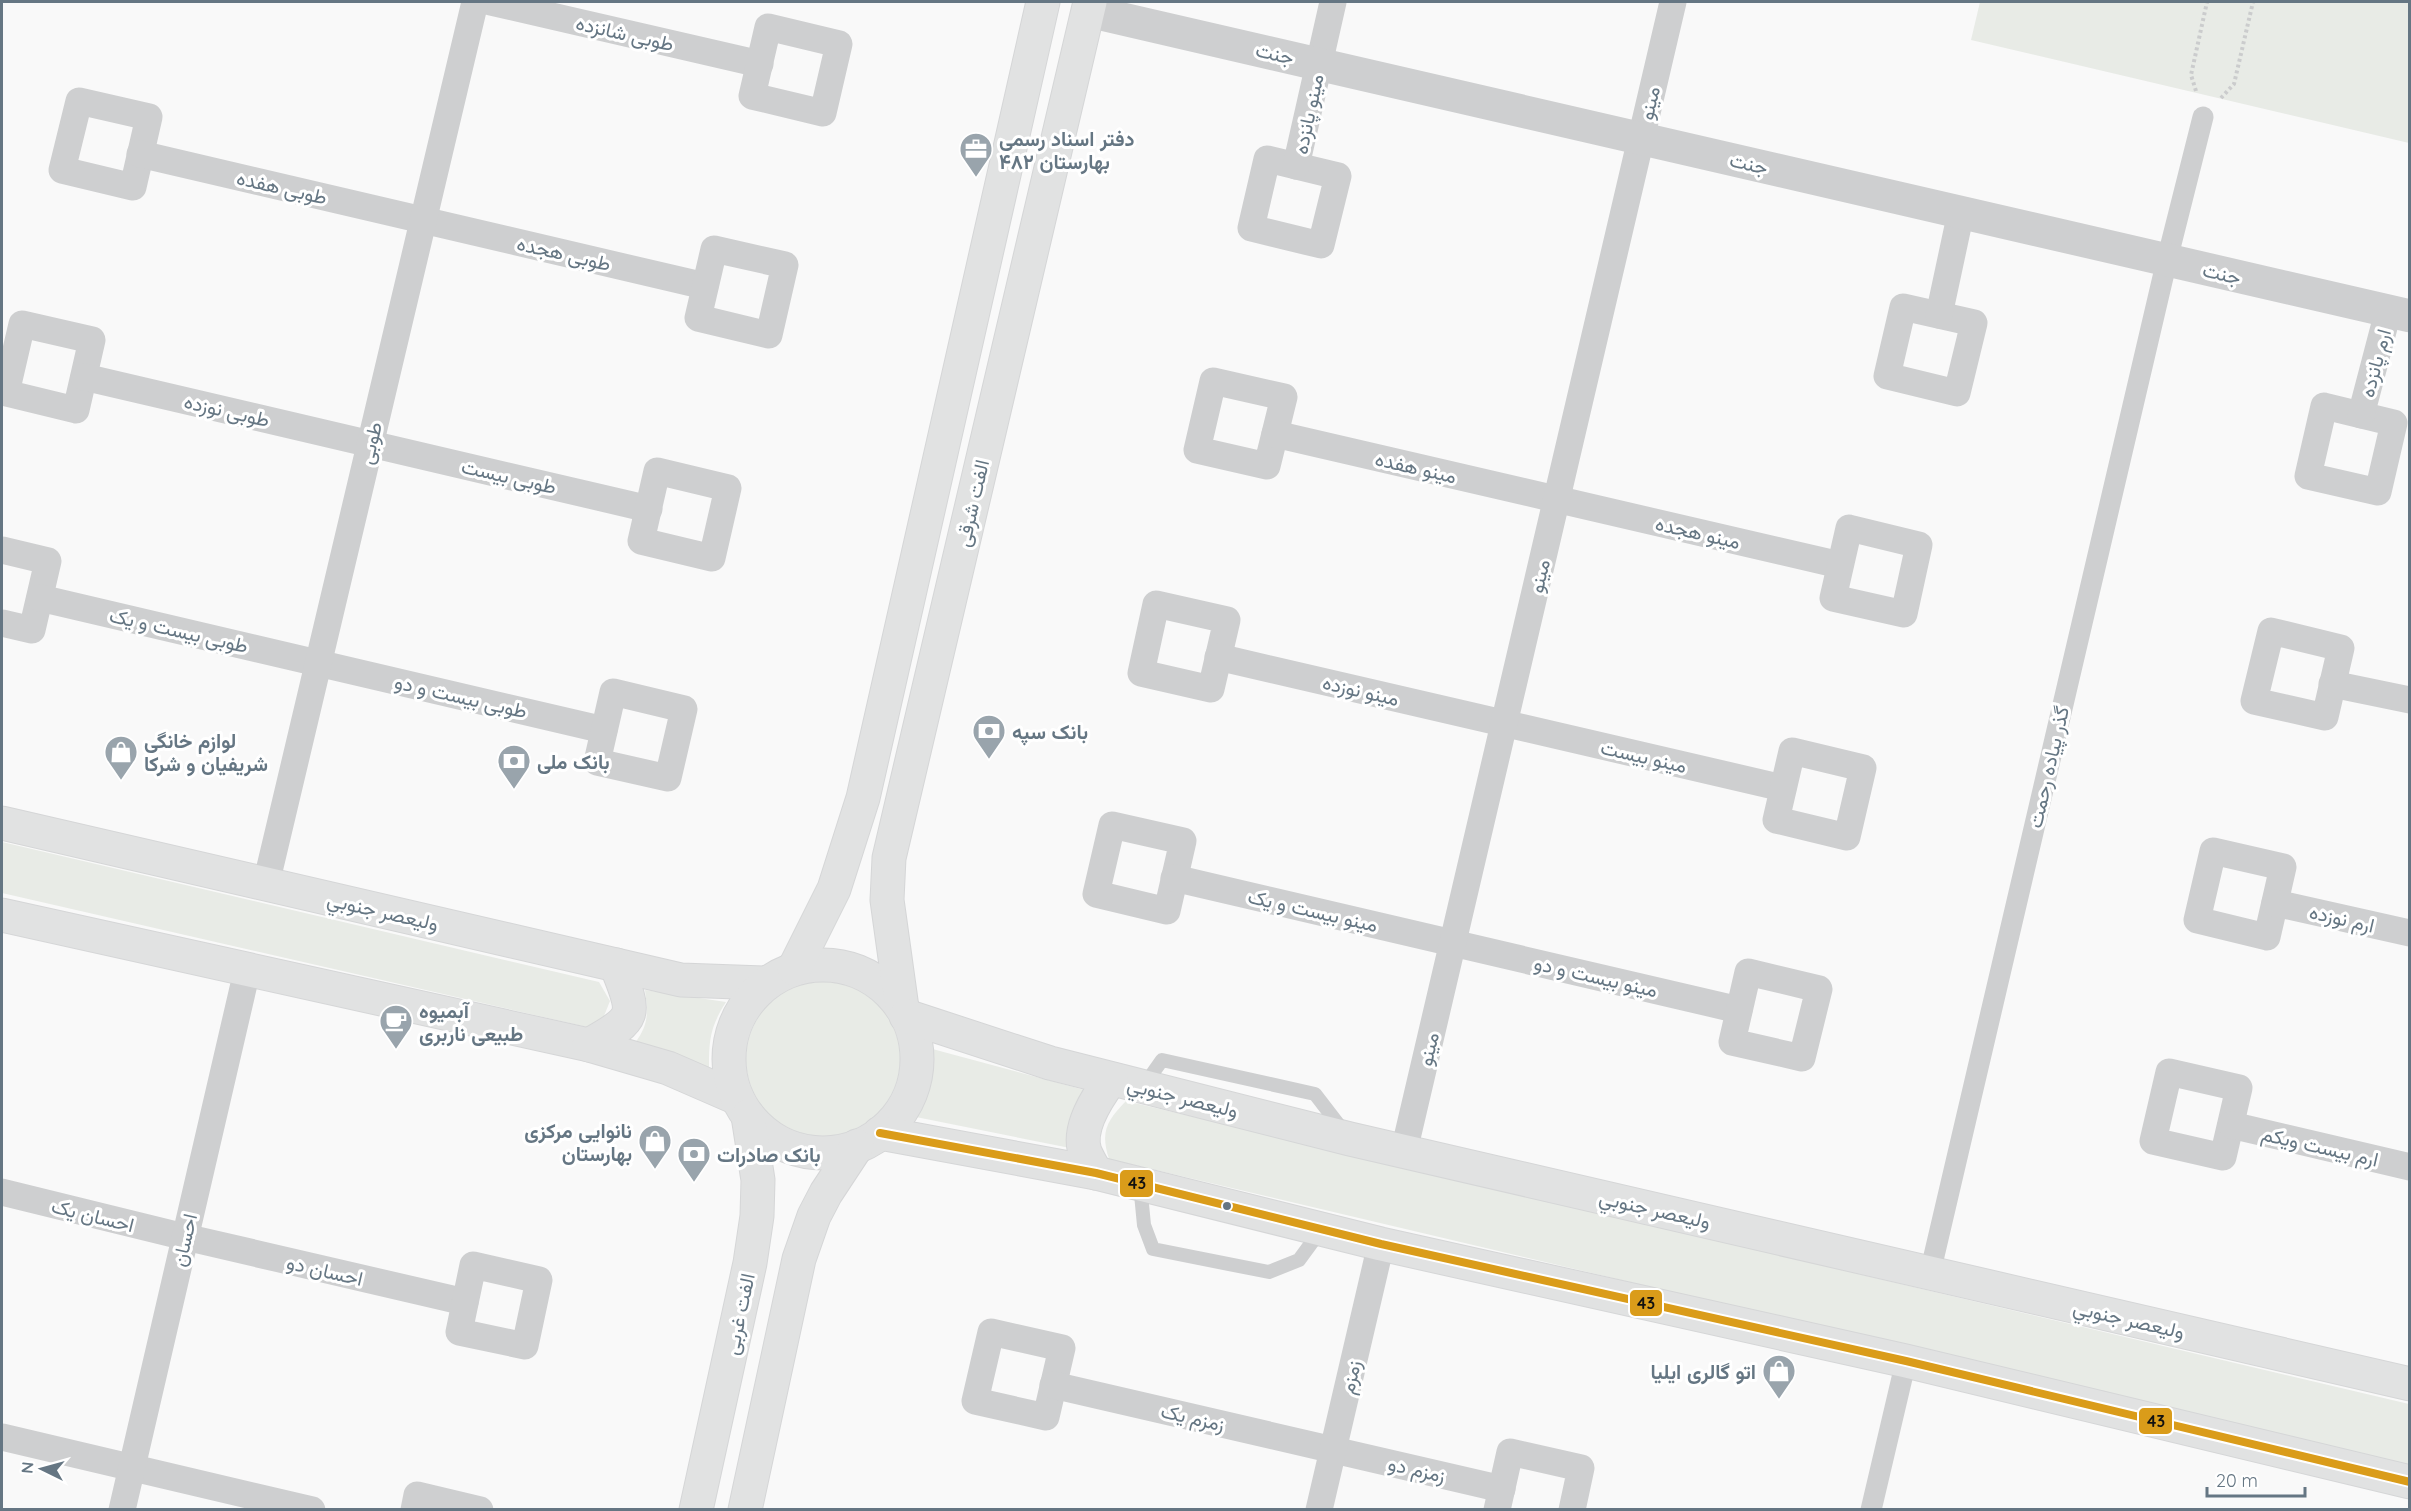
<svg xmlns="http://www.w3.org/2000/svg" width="2411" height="1511" viewBox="0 0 2411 1511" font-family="Quicksand,Vazirmatn,sans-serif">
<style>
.green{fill:#e8ebe6}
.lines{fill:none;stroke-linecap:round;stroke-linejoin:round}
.secondary-casing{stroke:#d5d6d7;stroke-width:35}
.path{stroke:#cbcccd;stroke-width:4;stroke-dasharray:3 3;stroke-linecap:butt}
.service{stroke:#cecfd0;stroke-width:14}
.pedestrian{stroke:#cecfd0;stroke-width:21}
.minor{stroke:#cecfd0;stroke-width:27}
.tertiary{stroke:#cecfd0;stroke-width:33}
.secondary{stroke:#e1e2e2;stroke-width:33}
.bus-1-casing{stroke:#fff;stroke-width:12}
.bus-1{stroke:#da9c1a;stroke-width:8}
.bus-dot{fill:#657683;stroke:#fff;stroke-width:2}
.labels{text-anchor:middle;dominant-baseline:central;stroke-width:6;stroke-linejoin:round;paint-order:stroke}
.street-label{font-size:20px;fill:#657683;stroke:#fff}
.poi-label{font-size:20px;font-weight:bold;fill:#657683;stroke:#fff;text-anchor:start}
.line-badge{stroke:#fff;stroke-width:2}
.pale-badge-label{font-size:16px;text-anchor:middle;font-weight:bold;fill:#111}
</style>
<rect width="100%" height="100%" fill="#f9f9f9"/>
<g class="green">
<polygon points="1980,2 2409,2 2409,143 1971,40"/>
<polygon points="2,842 599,982 610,1001 604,1016 587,1027 2,893"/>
<circle cx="823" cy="1059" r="77"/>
<path d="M645,990L726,1002C710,1027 709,1040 709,1068L635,1043C649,1024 648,1013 645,990Z"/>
<path d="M925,1047L1092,1092L1075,1149L911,1116C929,1093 934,1076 925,1047Z"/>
<path d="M1126,1101L2409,1404V1466L1109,1159C1100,1131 1107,1121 1126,1101Z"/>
</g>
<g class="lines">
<g class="secondary-casing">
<g id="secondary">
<polyline points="2,823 681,980 766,983"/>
<polyline points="2,915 589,1045 668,1068 737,1098"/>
<circle cx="823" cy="1059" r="94"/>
<polyline points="794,969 834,889 863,798 1043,2"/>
<polyline points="902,1008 887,900 889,858 1090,2"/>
<polyline points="906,1016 1050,1063 1350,1139 2410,1384"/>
<path d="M589,1045C637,1018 637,1016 616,965"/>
<polyline points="880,1133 1096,1173 1381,1244 1906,1361 2410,1482"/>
<path d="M1096,1173C1092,1166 1088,1159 1085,1152C1077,1128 1097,1098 1111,1079"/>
<polyline points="696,1510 750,1263 757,1216 758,1180 748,1116"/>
<polyline points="745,1510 799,1259 814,1216 826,1193 857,1146"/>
</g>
</g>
<g class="path">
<polyline points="2196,91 2191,75 2207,2"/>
<polyline points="2221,98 2234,84 2253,2"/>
</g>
<g class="service">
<polyline points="1143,1087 1162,1060 1315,1094 1345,1133"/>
<polyline points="1140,1184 1144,1225 1153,1249 1269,1272 1299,1260 1321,1230"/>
</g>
<g class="pedestrian">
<polyline points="1930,1273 2167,260 2203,117"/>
<polyline points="1871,1510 1906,1361"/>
</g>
<g class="minor">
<polyline points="491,2 760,64"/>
<polygon points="768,27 839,44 823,113 752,96"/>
<polygon points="79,101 149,117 133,187 62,170"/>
<polyline points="140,154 705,286"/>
<polygon points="1267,159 1338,176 1321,245 1251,228"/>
<polyline points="1296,166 1333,2"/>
<polygon points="714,249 785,265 769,335 698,318"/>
<polygon points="1903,307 1974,323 1957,393 1887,376"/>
<polyline points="1939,315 1961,212"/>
<polygon points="22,324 92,340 76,410 6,393"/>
<polyline points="84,377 649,509"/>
<polygon points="1213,381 1284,397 1267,466 1197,450"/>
<polygon points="2324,406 2394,423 2378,492 2308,476"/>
<polyline points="2361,415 2388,312"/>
<polyline points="1275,434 1840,565"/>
<polygon points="657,471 728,488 712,558 641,541"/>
<polygon points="1849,528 1919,545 1904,614 1833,598"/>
<polyline points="2,550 48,561 32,630 2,623"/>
<polyline points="40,598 604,730"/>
<polygon points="1156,604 1227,620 1211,689 1141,673"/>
<polygon points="2271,631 2341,648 2325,717 2254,701"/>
<polyline points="1218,657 1783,788"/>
<polyline points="2332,684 2410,700"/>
<polygon points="613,692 684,709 668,778 597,762"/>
<polygon points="1792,751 1863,768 1847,837 1776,820"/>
<polygon points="1112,825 1183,841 1167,911 1096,894"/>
<polygon points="2213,851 2283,867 2267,937 2197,920"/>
<polyline points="1174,878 1739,1010"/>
<polyline points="266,884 475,2"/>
<polyline points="2275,903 2410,933"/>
<polygon points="1748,972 1819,989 1802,1058 1732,1042"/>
<polygon points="2169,1072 2239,1088 2223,1157 2153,1141"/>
<polyline points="2231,1125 2410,1167"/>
<polyline points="1404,1151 1673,2"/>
<polyline points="2,1192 185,1237 465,1302"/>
<polygon points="473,1265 539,1280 525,1346 459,1332"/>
<polygon points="991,1332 1062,1348 1046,1417 975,1401"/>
<polyline points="1053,1385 1502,1489"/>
<polyline points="2,1437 312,1510"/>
<polyline points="122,1510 247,971"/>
<polyline points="414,1510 417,1495 480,1510"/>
<polyline points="1319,1510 1381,1244"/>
<polyline points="1497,1510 1510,1452 1581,1468 1572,1510"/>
</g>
<polyline class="tertiary" points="1088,11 2410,316"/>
<use href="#secondary" class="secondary"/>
<g class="bus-1-casing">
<polyline id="bus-1" points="880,1133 1096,1173 1381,1244 1906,1361 2410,1482"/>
</g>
<use href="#bus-1" class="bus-1"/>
</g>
<defs>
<g id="office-pin" transform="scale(1.725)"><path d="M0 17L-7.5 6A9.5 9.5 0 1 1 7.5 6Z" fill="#99a4ac" stroke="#fff"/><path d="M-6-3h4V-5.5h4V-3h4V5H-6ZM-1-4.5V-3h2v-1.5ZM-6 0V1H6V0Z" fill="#fff"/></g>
<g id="bank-pin" transform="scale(1.725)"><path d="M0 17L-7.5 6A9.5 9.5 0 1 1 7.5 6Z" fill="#99a4ac" stroke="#fff"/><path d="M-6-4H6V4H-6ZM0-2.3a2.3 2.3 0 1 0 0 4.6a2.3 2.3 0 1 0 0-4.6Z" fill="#fff"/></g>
<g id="shop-pin" transform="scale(1.725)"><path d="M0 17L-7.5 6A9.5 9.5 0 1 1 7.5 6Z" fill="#99a4ac" stroke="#fff"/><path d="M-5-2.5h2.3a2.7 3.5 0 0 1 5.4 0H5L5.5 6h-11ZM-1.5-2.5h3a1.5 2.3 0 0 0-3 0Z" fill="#fff"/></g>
<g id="cafe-pin" transform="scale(1.725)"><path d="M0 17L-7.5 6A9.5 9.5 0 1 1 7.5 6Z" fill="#99a4ac" stroke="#fff"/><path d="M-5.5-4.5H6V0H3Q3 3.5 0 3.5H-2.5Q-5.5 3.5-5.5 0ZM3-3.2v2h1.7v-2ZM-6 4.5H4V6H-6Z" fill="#fff"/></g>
</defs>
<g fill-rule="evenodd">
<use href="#office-pin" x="976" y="149"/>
<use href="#bank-pin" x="989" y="731"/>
<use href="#shop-pin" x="121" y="752"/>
<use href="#bank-pin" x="514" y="761"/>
<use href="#cafe-pin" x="396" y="1021"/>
<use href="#shop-pin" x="655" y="1141"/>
<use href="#bank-pin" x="694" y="1154"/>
<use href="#shop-pin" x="1779" y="1371"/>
</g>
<circle class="bus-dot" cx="1227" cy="1206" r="5"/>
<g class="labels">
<g class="street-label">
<text transform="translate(625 33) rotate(13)">طوبی شانزده</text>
<text transform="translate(1275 53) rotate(13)">جنت</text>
<text transform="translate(1649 103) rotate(-77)">مینو</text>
<text transform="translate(1308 114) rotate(-78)">مینو پانزده</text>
<text transform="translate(1749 163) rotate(13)">جنت</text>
<text transform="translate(282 187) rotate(13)">طوبی هفده</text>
<text transform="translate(564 253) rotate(13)">طوبی هجده</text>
<text transform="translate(2222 273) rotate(13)">جنت</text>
<text transform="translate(2375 363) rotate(-75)">ارم پانزده</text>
<text transform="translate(227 410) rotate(13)">طوبی نوزده</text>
<text transform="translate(370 443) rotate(-77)">طوبی</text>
<text transform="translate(1416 467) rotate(13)">مینو هفده</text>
<text transform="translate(509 476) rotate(13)">طوبی بیست</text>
<text transform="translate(972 503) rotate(-77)">الفت شرقی</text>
<text transform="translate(1698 532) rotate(13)">مینو هجده</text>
<text transform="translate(1539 576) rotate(-77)">مینو</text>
<text transform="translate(179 630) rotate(13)">طوبی بیست و یک</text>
<text transform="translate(1361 690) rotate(13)">مینو نوزده</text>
<text transform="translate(461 696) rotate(13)">طوبی بیست و دو</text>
<text transform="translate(1644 756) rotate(13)">مینو بیست</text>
<text transform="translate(2048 767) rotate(-77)">گذر پیاده رحمت</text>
<text transform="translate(1313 910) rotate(13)">مینو بیست و یک</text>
<text transform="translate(383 911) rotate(13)">وليعصر جنوبي</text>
<text transform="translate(2342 918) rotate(13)">ارم نوزده</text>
<text transform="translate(1596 976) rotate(13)">مینو بیست و دو</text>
<text transform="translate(1428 1049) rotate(-77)">مینو</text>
<text transform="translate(1183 1097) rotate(14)">وليعصر جنوبي</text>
<text transform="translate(2320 1146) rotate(13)">ارم بیست ویکم</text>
<text transform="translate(1655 1209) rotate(13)">وليعصر جنوبي</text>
<text transform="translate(93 1215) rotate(14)">احسان یک</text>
<text transform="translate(184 1240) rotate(-77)">احسان</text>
<text transform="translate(325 1270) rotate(13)">احسان دو</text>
<text transform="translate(739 1314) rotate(-78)">الفت غربی</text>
<text transform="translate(2129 1319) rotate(13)">وليعصر جنوبي</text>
<text transform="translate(1350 1377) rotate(-77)">زمزم</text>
<text transform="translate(1193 1417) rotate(13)">زمزم یک</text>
<text transform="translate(1417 1469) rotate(13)">زمزم دو</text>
</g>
<g class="poi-label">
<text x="999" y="138">دفتر اسناد رسمی<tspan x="999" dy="23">۴۸۲ بهارستان</tspan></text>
<text x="1012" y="731">بانک سپه</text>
<text x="144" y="740">لوازم خانگی<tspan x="144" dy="23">شریفیان و شرکا</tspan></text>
<text x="537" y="761">بانک ملی</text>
<text x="419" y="1010">آبمیوه<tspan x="419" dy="23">طبیعی ناربری</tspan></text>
<text x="632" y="1130" text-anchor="end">نانوایی مرکزی<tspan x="632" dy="23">بهارستان</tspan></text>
<text x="717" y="1154">بانک صادرات</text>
<text x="1756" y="1371" text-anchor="end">اتو گالری ایلیا</text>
</g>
</g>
<g class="line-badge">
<rect x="1119" y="1169" width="35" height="29" rx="6" fill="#da9c1a"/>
<rect x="1629" y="1289" width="34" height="28" rx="6" fill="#da9c1a"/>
<rect x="2138" y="1407" width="35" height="28" rx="6" fill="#da9c1a"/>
</g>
<g class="pale-badge-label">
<text x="1137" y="1189">43</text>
<text x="1646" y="1309">43</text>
<text x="2156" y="1427">43</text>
</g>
<rect width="2411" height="1511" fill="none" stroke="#657683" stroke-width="6"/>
<g transform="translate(42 1469) rotate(275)" stroke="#ffffff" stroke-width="4.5" paint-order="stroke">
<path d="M0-4.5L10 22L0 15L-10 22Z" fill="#657683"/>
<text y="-9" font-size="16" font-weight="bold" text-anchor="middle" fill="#657683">N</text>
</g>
<path d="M2207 1487v9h98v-9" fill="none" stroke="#657683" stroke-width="3"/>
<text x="2216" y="1487" font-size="18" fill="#657683" stroke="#ffffff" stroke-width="4.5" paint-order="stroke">20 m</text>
</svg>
